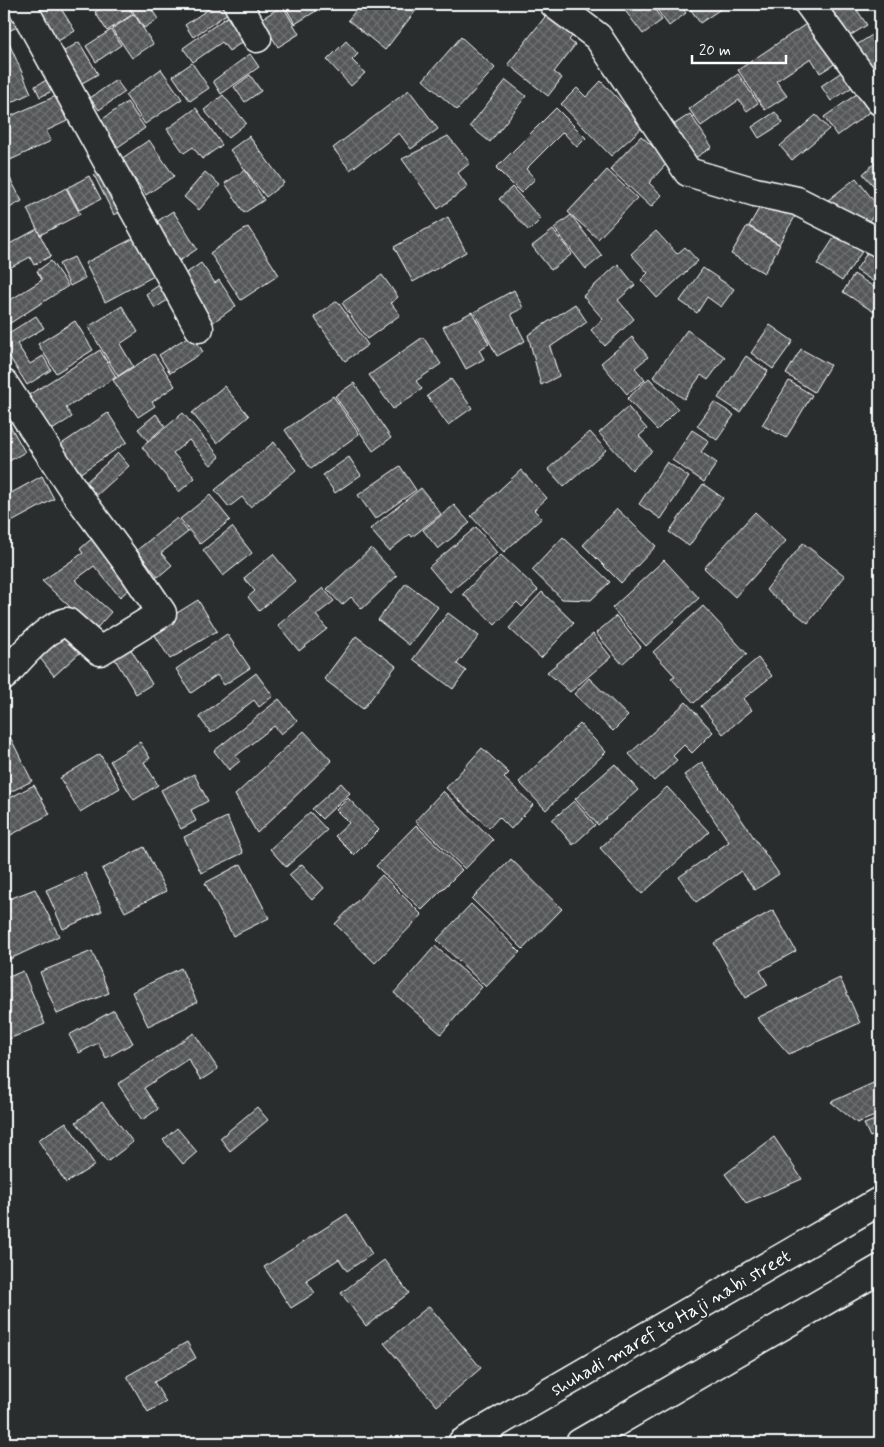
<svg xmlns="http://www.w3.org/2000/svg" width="884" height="1447" viewBox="0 0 884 1447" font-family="Mynerve,sans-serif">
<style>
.building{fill:url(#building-cross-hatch);stroke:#fff}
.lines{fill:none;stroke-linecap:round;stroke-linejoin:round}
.minor-casing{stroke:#fff;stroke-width:31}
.major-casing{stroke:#fff;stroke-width:31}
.minor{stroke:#2a2d2e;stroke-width:28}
.major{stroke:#2a2d2e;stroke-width:28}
.labels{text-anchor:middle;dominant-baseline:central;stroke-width:4;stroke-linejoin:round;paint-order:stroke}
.street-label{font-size:19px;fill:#fff;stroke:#2a2d2e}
</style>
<defs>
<pattern id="building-cross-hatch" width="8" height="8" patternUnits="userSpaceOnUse" patternTransform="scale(1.25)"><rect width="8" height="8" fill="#555758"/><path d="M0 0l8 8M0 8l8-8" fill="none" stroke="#6e7071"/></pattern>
</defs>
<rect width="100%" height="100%" fill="#2a2d2e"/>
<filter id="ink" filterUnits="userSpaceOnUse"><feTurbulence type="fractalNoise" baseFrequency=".02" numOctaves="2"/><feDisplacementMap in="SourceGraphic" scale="10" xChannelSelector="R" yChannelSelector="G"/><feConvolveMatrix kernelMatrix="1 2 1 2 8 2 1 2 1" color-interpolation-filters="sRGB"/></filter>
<g filter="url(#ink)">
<g class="building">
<polygon points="36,4 65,4 60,7 75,31 58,41"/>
<polygon points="107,4 126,4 133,14 107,31 95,12"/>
<polygon points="128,4 162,4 152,10 158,19 144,28"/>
<polygon points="216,4 222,4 228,13 193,37 185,25"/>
<polygon points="288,4 312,4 316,11 295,24 285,6"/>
<polygon points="361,4 411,4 417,9 385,50 348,20"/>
<polygon points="620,4 651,4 662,20 643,34"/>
<polygon points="653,4 679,4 686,13 669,26"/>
<polygon points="687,4 728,4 700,23"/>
<polygon points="826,4 853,4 867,25 848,37"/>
<polygon points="283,6 299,34 278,47 261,19"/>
<polygon points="552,8 578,29 569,40 575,45 554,72 562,78 548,96 508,64"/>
<polygon points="134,14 153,44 132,58 112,29"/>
<polygon points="20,16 24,24 4,33 4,23"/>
<polygon points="227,17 244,41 229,51 222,42 193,62 183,48"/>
<polygon points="809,22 836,63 820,73 811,58 776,81 787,96 765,110 738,70"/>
<polygon points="111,30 121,45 96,62 86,46"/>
<polygon points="880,30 880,76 875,79 855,46"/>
<polygon points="4,34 5,34 31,93 4,106"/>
<polygon points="461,37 495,68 457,110 423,80"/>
<polygon points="346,41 358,54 352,60 365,73 351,86 327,60"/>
<polygon points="79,42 98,74 82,83 63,52"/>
<polygon points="250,54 259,67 221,94 213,81"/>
<polygon points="192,63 209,88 190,101 173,76"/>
<polygon points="161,69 182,99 145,124 125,95"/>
<polygon points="846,69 857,84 831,101 821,86"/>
<polygon points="738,74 758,103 747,111 739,100 701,126 689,109"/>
<polygon points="250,75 261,91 245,102 234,87"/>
<polygon points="53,77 58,88 40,97 35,86"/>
<polygon points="116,80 125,92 99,110 90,98"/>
<polygon points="506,80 526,96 490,142 470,126"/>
<polygon points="601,81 644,126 611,156 561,104 577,88 586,97"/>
<polygon points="409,90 438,129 411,149 399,133 350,170 333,148"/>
<polygon points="861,91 874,109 837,136 824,117"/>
<polygon points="223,95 246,123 228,138 204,110"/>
<polygon points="56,96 67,121 46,131 51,141 6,162 4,158 4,119"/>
<polygon points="127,102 145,128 118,147 100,121"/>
<polygon points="196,108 222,145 202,159 193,147 184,153 167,129"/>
<polygon points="556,108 586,138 577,147 563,132 526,169 535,179 521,193 496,168"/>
<polygon points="775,112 783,123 759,138 752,127"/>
<polygon points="690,114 712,147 692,160 664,131"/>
<polygon points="816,115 829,129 792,160 780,146"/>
<polygon points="249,136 284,183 266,197 230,150"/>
<polygon points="448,136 470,163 458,173 468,187 438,209 402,159"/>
<polygon points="641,136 669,161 649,183 662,195 651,207 610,169"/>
<polygon points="149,140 174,176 146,195 121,159"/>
<polygon points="880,158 880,193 863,174"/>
<polygon points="4,167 22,201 4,211"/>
<polygon points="105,169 126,209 114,215 94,175"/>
<polygon points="245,170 264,200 244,213 225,183"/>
<polygon points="607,170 637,198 598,239 568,212"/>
<polygon points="205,172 220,185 199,210 184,197"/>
<polygon points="89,176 101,199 79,210 67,188"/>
<polygon points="856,178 880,209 863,227 823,204"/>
<polygon points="512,187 541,219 529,231 499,199"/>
<polygon points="66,188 80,214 40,235 27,209"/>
<polygon points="765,198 796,215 779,244 749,226"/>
<polygon points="173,211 197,249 178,262 153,224"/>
<polygon points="571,215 602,256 586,269 554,228"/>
<polygon points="448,217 466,252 413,282 394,247"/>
<polygon points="747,226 780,245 764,273 731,254"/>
<polygon points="248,227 279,275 241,300 210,253"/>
<polygon points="37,229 51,256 34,265 30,257 4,271 4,247"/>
<polygon points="553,230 572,254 551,270 532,246"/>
<polygon points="656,231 677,254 685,247 698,261 657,298 641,280 648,273 631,254"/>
<polygon points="838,232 863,250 842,281 817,264"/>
<polygon points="134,238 154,276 105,302 85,263"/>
<polygon points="869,250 880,260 880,286 856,270"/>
<polygon points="74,257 85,278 70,286 59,264"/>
<polygon points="51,261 68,286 4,327 4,304 42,280 37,271"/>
<polygon points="201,263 215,283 219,280 236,306 212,323 182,276"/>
<polygon points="618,264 635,285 618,300 634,319 605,346 591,330 603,319 583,296"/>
<polygon points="703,268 734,289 721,307 707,297 697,313 680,301"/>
<polygon points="854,274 880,291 880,302 874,312 843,292"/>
<polygon points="382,275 398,297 391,303 400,315 367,339 342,303"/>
<polygon points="162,283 171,298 155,308 146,294"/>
<polygon points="514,290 523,308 511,314 525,341 497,356 474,312"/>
<polygon points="337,301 368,345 345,361 314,317"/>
<polygon points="575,304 587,322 550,347 559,376 541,385 528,335"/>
<polygon points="122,306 138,332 120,344 133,366 118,376 88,327"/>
<polygon points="472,312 489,344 479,350 484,359 466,369 443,327"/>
<polygon points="36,316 44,328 17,344 30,364 43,356 51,370 27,385 4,348 4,336"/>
<polygon points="75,321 93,350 56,373 38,344"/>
<polygon points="770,325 793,341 773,369 751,353"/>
<polygon points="687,330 725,357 708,380 701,375 684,399 653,377"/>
<polygon points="192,334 203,352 170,373 159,355"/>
<polygon points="423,337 441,364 416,381 422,389 393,409 369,375"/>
<polygon points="632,337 648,357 635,368 645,380 627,394 601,363"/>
<polygon points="801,349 830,365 814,392 786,374"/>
<polygon points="100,350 116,377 66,408 72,417 49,432 27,396"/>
<polygon points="154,354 175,386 152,402 155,406 138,417 113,380"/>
<polygon points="746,356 768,371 740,412 718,398"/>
<polygon points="649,378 678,409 657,430 627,399"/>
<polygon points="451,379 472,408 448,425 427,396"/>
<polygon points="789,381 812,395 786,438 762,425"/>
<polygon points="354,383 391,438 373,451 335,396"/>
<polygon points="224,386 249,416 217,443 192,413"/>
<polygon points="333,396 359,434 311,469 285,430"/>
<polygon points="714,402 734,415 717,440 697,426"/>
<polygon points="628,407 647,429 639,436 652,451 632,470 599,433"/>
<polygon points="108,413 127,442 76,476 57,447"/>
<polygon points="183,413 220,457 211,465 189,440 173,453 195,478 179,492 142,447"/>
<polygon points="156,414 165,426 148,441 138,429"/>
<polygon points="4,415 25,452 4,464"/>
<polygon points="692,430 709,441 701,452 717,463 704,482 672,460"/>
<polygon points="590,432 606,450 564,487 548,469"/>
<polygon points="274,442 296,470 250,507 242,497 229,507 215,490"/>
<polygon points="118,453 129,466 96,496 85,483"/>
<polygon points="349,457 361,475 335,493 323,475"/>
<polygon points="667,462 689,477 661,519 639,504"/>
<polygon points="400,466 416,490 375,519 358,495"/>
<polygon points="521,470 547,498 534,510 542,518 504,552 471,516"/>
<polygon points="42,476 54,499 4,526 4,497"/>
<polygon points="703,484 723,498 689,546 669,532"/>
<polygon points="421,488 441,514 412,537 410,534 389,551 370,529"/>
<polygon points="210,495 230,520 200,544 180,519"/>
<polygon points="454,505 470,523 438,549 423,530"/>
<polygon points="617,509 656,546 621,583 583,545"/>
<polygon points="755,512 786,541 735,597 704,568"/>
<polygon points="177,518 188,532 161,553 172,565 158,577 137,550"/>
<polygon points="232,527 252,553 223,576 203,550"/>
<polygon points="476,527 497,553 450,592 429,567"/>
<polygon points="97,534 138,582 120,597 94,566 75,580 111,612 95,630 42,581 83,553 80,549"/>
<polygon points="563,537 610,582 591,600 562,599 532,570"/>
<polygon points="803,543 845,576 808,623 766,590"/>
<polygon points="371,548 397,576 362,609 351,597 342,605 327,589"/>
<polygon points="273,554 295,581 259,611 248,597 255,591 244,578"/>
<polygon points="501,555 538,590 522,607 517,602 495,625 463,594"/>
<polygon points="664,560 699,598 646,646 612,608"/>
<polygon points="406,583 438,607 409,645 378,620"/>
<polygon points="323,588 334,601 316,615 327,629 299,651 278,625"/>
<polygon points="542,592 574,623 541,658 509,628"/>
<polygon points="198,600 217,631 170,659 151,629"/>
<polygon points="703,606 747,654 694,703 671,678 675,676 653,652"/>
<polygon points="448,613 479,636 457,664 466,671 453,689 413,659"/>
<polygon points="616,616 641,647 622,664 596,633"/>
<polygon points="65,630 85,648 54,676 37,654"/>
<polygon points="227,634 250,668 224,685 217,675 191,693 176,669"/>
<polygon points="593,634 611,657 570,692 547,672"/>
<polygon points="356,636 396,666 363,709 324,679"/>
<polygon points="127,643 152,684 136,694 113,656"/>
<polygon points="758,658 772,676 743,699 752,710 723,734 701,706"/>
<polygon points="256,673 273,696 259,707 254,700 211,733 199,717"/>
<polygon points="589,678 628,716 613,731 574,694"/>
<polygon points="279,699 297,721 281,734 274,726 236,756 240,761 229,770 214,751"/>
<polygon points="686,702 713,732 692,753 684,745 673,756 677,760 654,781 629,754"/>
<polygon points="580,724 606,752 546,810 519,782"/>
<polygon points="4,725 32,781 4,795"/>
<polygon points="304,731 332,761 257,833 235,795"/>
<polygon points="140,742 150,758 144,762 158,785 134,800 110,761"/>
<polygon points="482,748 509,773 504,778 533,805 511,829 499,817 489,828 446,788"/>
<polygon points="100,754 120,788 80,812 60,778"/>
<polygon points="702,762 779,874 755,890 741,871 696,902 679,877 729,842 684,775"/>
<polygon points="615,764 638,790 598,825 575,799"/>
<polygon points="194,774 208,801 191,810 196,821 181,829 161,790"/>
<polygon points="341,783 350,793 322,819 312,809"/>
<polygon points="34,785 50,814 9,836 4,827 4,801"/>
<polygon points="667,787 709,832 642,894 600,848"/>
<polygon points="443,791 493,840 465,869 415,821"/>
<polygon points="348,798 379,830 354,855 335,836 349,823 336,810"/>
<polygon points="574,801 595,825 573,845 552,820"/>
<polygon points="310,812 327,830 286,867 270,849"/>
<polygon points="227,817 243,853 201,873 184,837"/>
<polygon points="416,825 462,870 422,910 376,866"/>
<polygon points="144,847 166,891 125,912 102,869"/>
<polygon points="511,859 562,909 523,949 472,899"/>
<polygon points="241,864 269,918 233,936 205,883"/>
<polygon points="302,864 324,888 312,900 289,875"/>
<polygon points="85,873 102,911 63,929 46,890"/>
<polygon points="382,875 422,915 375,963 335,924"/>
<polygon points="35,889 59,936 10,959 4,947 4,901"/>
<polygon points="471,904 520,952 486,987 437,940"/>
<polygon points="773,910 796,951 760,971 768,985 745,998 714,943"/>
<polygon points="435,946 482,987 441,1034 394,993"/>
<polygon points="92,951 109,993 57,1014 40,972"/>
<polygon points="181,968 197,1002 148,1026 132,992"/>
<polygon points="23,971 45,1024 4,1041 4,979"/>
<polygon points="840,978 860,1023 789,1054 757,1018"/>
<polygon points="114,1010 133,1043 106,1058 98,1043 79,1053 69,1035"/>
<polygon points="194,1033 218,1069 201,1080 188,1059 144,1088 158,1109 142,1120 118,1084"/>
<polygon points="880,1080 880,1114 857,1123 831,1102"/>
<polygon points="102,1102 133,1142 107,1162 76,1122"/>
<polygon points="257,1107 268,1120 230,1151 220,1138"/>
<polygon points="880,1118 880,1133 870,1137 864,1124"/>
<polygon points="66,1122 95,1165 66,1183 38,1140"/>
<polygon points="177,1128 197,1152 183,1164 163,1140"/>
<polygon points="774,1137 802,1179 746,1203 725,1174"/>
<polygon points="347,1214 372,1254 347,1271 339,1259 306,1280 315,1293 291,1308 264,1267"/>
<polygon points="384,1260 409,1293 366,1326 341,1293"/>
<polygon points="429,1306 481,1368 437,1406 384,1343"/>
<polygon points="187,1342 196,1358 154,1382 166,1402 148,1412 127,1376"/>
</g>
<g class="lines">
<g class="minor-casing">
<g id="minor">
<polyline points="21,4 199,328"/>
<polyline points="238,4 257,38"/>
<polyline points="554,4 598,37 688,172 755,192 797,201 880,243"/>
<polyline points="809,4 880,101"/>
<path d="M4,384L75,492L135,573L162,613L100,651L67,622C46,626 18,660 4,676"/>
</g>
</g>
<g class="major-casing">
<g id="major">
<polyline points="462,1443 880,1201"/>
<polyline points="580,1443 880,1269"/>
</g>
</g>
<use href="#minor" class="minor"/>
<use href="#major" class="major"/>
</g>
</g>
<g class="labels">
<g class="street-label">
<text transform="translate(671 1323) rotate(-30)">shuhadi maref to Haji nabi street</text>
</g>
</g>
<rect width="884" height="1447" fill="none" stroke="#2a2d2e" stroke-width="20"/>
<rect x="10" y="10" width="864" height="1427" fill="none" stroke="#fff" stroke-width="2" filter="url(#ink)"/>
<path d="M692 55v8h94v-8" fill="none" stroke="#ffffff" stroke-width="2.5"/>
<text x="699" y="55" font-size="15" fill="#ffffff" stroke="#2a2d2e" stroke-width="4" paint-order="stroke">20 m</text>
</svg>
